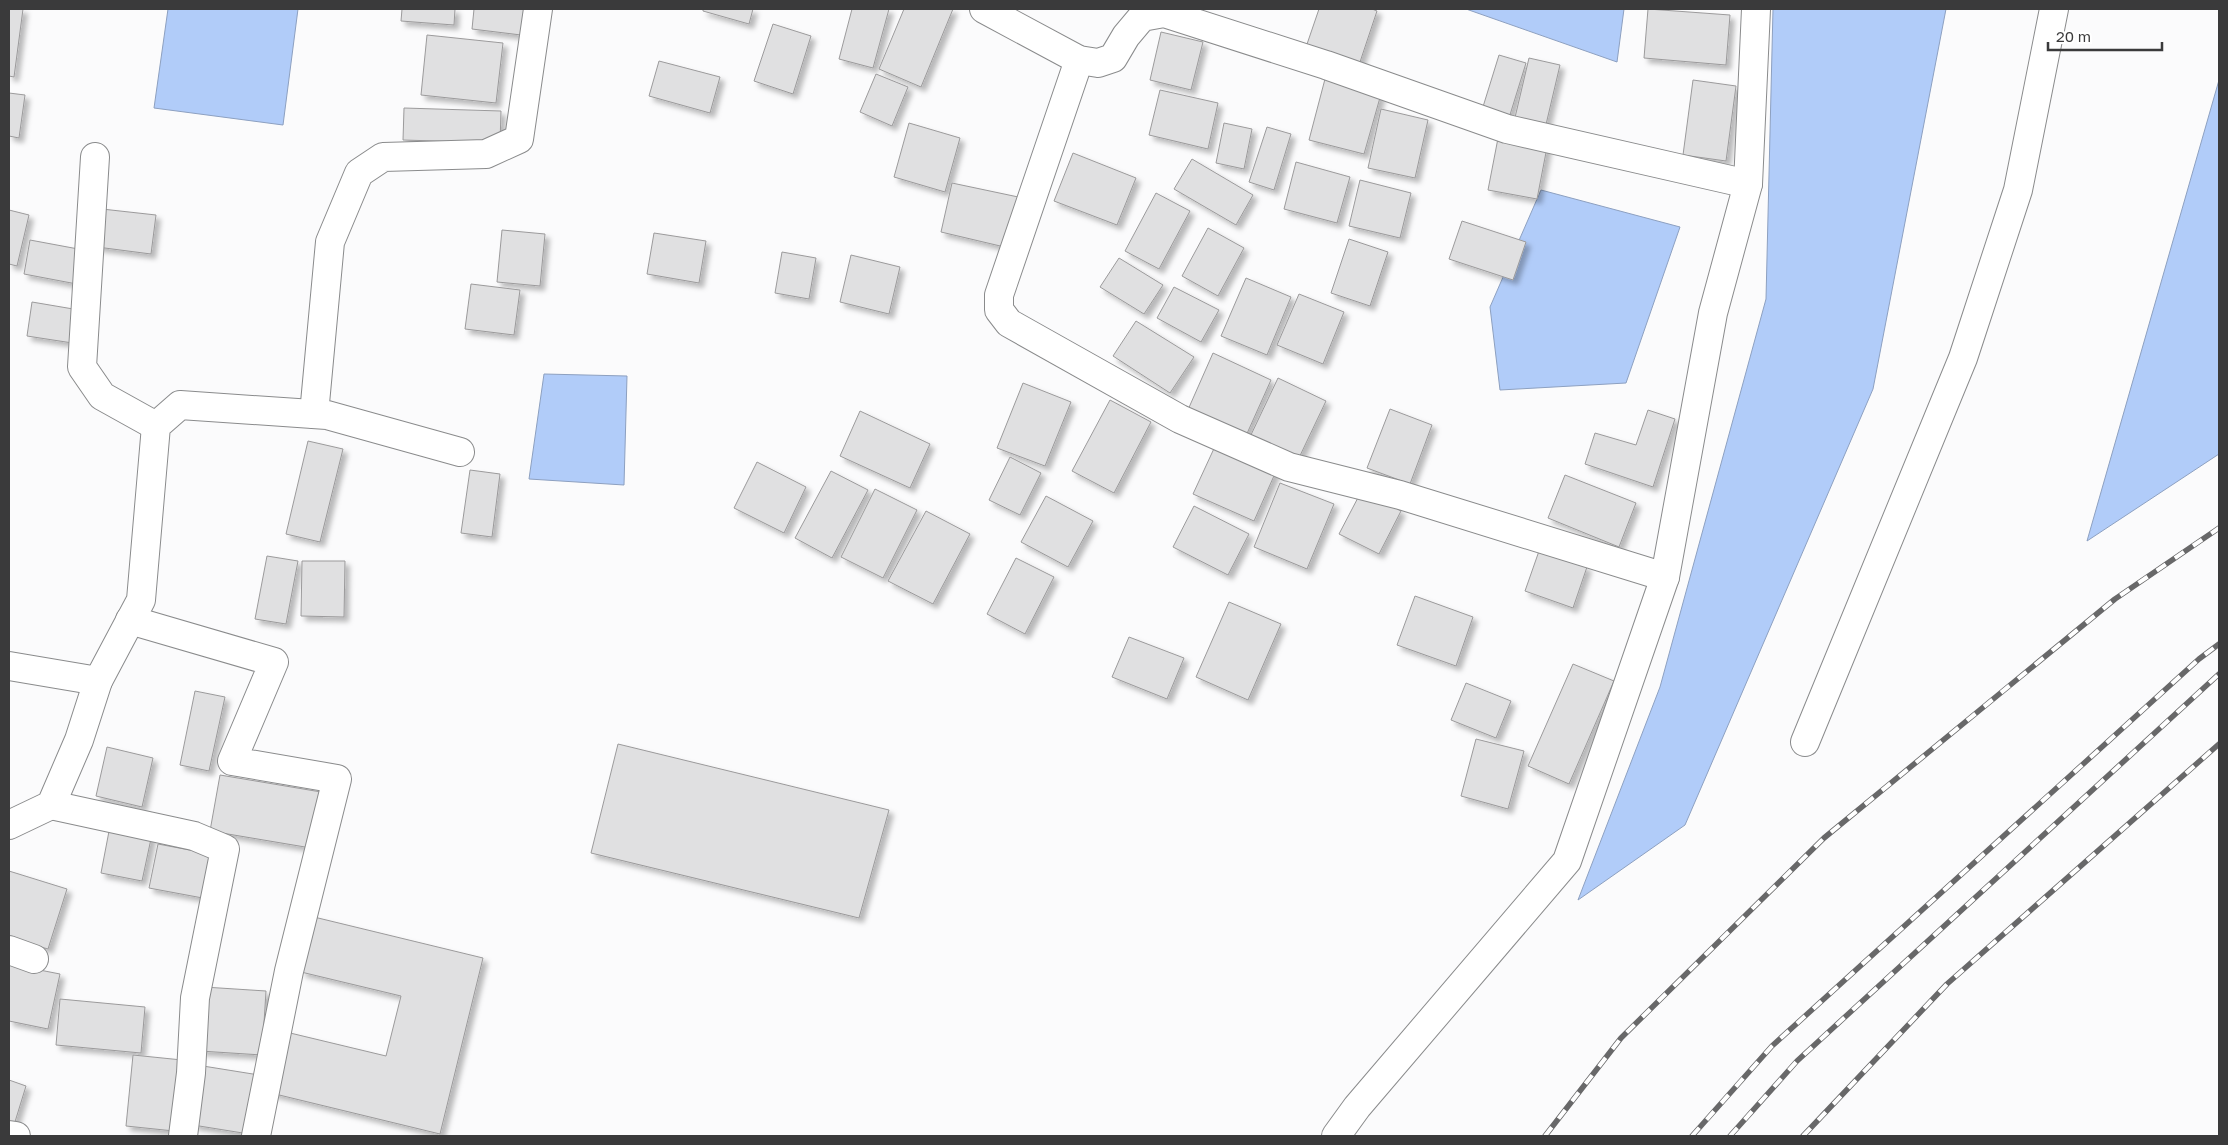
<svg xmlns="http://www.w3.org/2000/svg" width="2228" height="1145" viewBox="0 0 2228 1145" font-family="'Golos Text',sans-serif">
<style>
.water{fill:#b1ccf9;stroke:#8da0c0}
.building{fill:#e0e0e1;stroke:#9b9a9b;filter:url(#shadow)}
.lines{fill:none;stroke-linecap:round;stroke-linejoin:round}
.minor-casing{stroke:#8a8b8c;stroke-width:30}
.minor{stroke:#fff;stroke-width:28}
.rail-casing{stroke:#686869;stroke-width:5.5}
.rail{stroke:#fff;stroke-width:4;stroke-dasharray:11;stroke-linecap:butt}
</style>
<defs>
<filter id="shadow"><feDropShadow dx="4.5" dy="4.5" stdDeviation="2.5" flood-color="#0004"/></filter>
</defs>
<rect width="100%" height="100%" fill="#fbfbfc"/>
<g class="water">
<polygon points="168,9 298,9 283,125 154,108"/>
<polygon points="1466,9 1624,9 1617,62"/>
<polygon points="1773,9 1946,9 1873,389 1685,825 1578,900 1660,687 1766,299"/>
<polygon points="2219,80 2219,454 2087,541"/>
<polygon points="1541,190 1680,227 1626,383 1500,390 1490,307"/>
<polygon points="544,374 627,376 624,485 529,479"/>
</g>
<g class="building">
<polygon points="9,9 23,9 14,77 9,76"/>
<polygon points="402,9 455,9 454,25 401,21"/>
<polygon points="474,9 524,9 521,35 472,29"/>
<polygon points="703,9 753,9 749,24 703,11"/>
<polygon points="852,9 889,9 873,68 839,59"/>
<polygon points="904,9 953,9 921,87 879,69"/>
<polygon points="1319,9 1372,9 1377,11 1358,68 1305,50"/>
<polygon points="1648,9 1730,15 1726,65 1644,58"/>
<polygon points="773,24 811,36 793,94 754,81"/>
<polygon points="1161,32 1203,42 1191,90 1150,80"/>
<polygon points="427,35 503,43 496,103 421,95"/>
<polygon points="1499,55 1526,63 1509,118 1482,110"/>
<polygon points="1529,58 1560,65 1544,133 1513,126"/>
<polygon points="659,61 720,77 710,113 649,96"/>
<polygon points="876,74 908,87 892,126 860,112"/>
<polygon points="1325,79 1381,94 1364,154 1309,140"/>
<polygon points="1693,80 1736,86 1726,161 1683,155"/>
<polygon points="1160,90 1218,103 1208,149 1149,135"/>
<polygon points="9,93 25,95 19,138 9,136"/>
<polygon points="404,108 501,111 500,143 403,140"/>
<polygon points="1381,109 1428,120 1415,178 1368,168"/>
<polygon points="909,123 960,138 945,192 894,177"/>
<polygon points="1224,123 1252,129 1244,169 1216,163"/>
<polygon points="1267,127 1291,134 1274,190 1249,182"/>
<polygon points="1499,133 1548,142 1537,199 1488,190"/>
<polygon points="1073,153 1136,178 1117,225 1054,201"/>
<polygon points="1192,159 1253,195 1236,225 1174,189"/>
<polygon points="1296,162 1350,177 1337,223 1284,209"/>
<polygon points="1360,180 1411,193 1400,238 1349,226"/>
<polygon points="952,183 1023,198 1013,249 941,232"/>
<polygon points="1156,193 1190,211 1159,269 1125,251"/>
<polygon points="102,209 156,215 151,254 97,247"/>
<polygon points="9,210 29,215 17,266 9,264"/>
<polygon points="1462,221 1526,242 1513,280 1449,259"/>
<polygon points="1208,228 1244,248 1218,296 1182,276"/>
<polygon points="502,230 545,234 540,286 497,282"/>
<polygon points="654,233 706,241 699,283 647,274"/>
<polygon points="1349,239 1388,252 1370,306 1331,293"/>
<polygon points="30,240 89,251 82,285 24,274"/>
<polygon points="782,252 816,258 809,299 775,293"/>
<polygon points="851,255 900,267 889,314 840,302"/>
<polygon points="1119,258 1163,285 1144,314 1100,287"/>
<polygon points="1246,278 1291,297 1267,355 1221,336"/>
<polygon points="471,284 520,290 514,335 465,329"/>
<polygon points="1174,287 1219,310 1201,342 1157,318"/>
<polygon points="1299,294 1344,312 1323,364 1277,345"/>
<polygon points="32,302 85,311 79,344 27,336"/>
<polygon points="1136,321 1194,357 1170,393 1113,356"/>
<polygon points="1213,353 1271,380 1245,438 1187,412"/>
<polygon points="1278,378 1326,401 1297,462 1249,439"/>
<polygon points="1023,383 1071,402 1045,466 997,448"/>
<polygon points="1110,400 1151,422 1114,493 1072,471"/>
<polygon points="1390,409 1432,425 1410,484 1367,468"/>
<polygon points="1648,410 1675,419 1653,487 1585,464 1595,433 1636,445"/>
<polygon points="860,411 930,444 910,488 840,456"/>
<polygon points="308,441 343,449 320,542 286,534"/>
<polygon points="1217,442 1277,469 1254,521 1193,494"/>
<polygon points="1010,457 1041,473 1020,515 989,500"/>
<polygon points="757,462 806,487 784,533 734,508"/>
<polygon points="470,470 500,474 492,537 461,533"/>
<polygon points="831,471 868,490 832,558 795,538"/>
<polygon points="1565,475 1636,503 1619,547 1548,518"/>
<polygon points="1280,483 1334,504 1307,569 1254,547"/>
<polygon points="875,489 917,510 883,578 841,557"/>
<polygon points="1362,490 1401,511 1379,554 1339,534"/>
<polygon points="1046,496 1093,521 1068,567 1021,542"/>
<polygon points="1194,506 1249,534 1228,575 1173,547"/>
<polygon points="926,511 970,534 933,604 888,581"/>
<polygon points="1539,551 1587,567 1573,608 1525,591"/>
<polygon points="267,556 298,561 286,624 255,619"/>
<polygon points="1016,558 1054,577 1025,634 987,614"/>
<polygon points="302,561 345,561 344,617 301,616"/>
<polygon points="1415,596 1473,617 1456,666 1397,645"/>
<polygon points="1229,602 1281,624 1248,700 1196,677"/>
<polygon points="1129,637 1184,658 1167,699 1112,677"/>
<polygon points="1573,664 1614,681 1569,784 1528,766"/>
<polygon points="1466,683 1511,701 1496,738 1451,720"/>
<polygon points="195,691 225,697 209,771 180,765"/>
<polygon points="1476,739 1524,751 1508,809 1461,796"/>
<polygon points="618,744 889,810 859,918 591,853"/>
<polygon points="107,747 153,758 142,807 96,796"/>
<polygon points="220,775 321,792 311,848 210,831"/>
<polygon points="110,826 152,834 142,881 101,873"/>
<polygon points="158,844 216,855 208,899 149,888"/>
<polygon points="9,871 67,889 48,949 9,938"/>
<polygon points="314,917 483,958 440,1134 271,1093 286,1032 386,1056 401,996 301,972"/>
<polygon points="9,964 60,974 48,1029 9,1021"/>
<polygon points="204,987 266,991 262,1055 200,1051"/>
<polygon points="60,999 145,1007 141,1053 56,1045"/>
<polygon points="133,1055 182,1060 174,1131 126,1126"/>
<polygon points="203,1066 259,1075 249,1134 193,1125"/>
<polygon points="9,1080 26,1086 14,1125 9,1124"/>
</g>
<g class="lines">
<g class="minor-casing">
<g id="minor">
<polyline points="984,9 1079,60 1098,63 1113,58 1126,36 1142,17 1164,13 1326,65 1507,129 1748,184"/>
<polyline points="1079,60 999,295 999,310 1009,323 1180,419 1289,467 1400,495 1665,577"/>
<polyline points="95,157 82,367 102,396 156,426"/>
<polyline points="314,414 330,242 359,173 383,157 486,154 519,139 538,9"/>
<polyline points="130,620 274,662 232,761 337,779 289,971 256,1136"/>
<polyline points="9,666 98,681 141,600 156,426 180,405 327,415 460,452"/>
<polyline points="1805,742 1963,358 2018,190 2054,9"/>
<polyline points="51,805 194,836 225,849 195,998 191,1073 183,1136"/>
<polyline points="9,825 51,805 79,740 98,681"/>
<polyline points="9,950 34,959"/>
<polyline points="9,1135 16,1136"/>
<polyline points="1336,1136 1357,1107 1567,861 1665,577 1713,313 1748,184 1756,9"/>
</g>
</g>
<use href="#minor" class="minor"/>
<g class="rail-casing">
<g id="rail">
<polyline points="1545,1136 1621,1038 1824,838 2115,599 2219,528"/>
<polyline points="1692,1136 1772,1046 2199,659 2219,644"/>
<polyline points="1730,1136 1797,1061 2219,674"/>
<polyline points="1803,1136 1947,984 2219,744"/>
</g>
</g>
<use href="#rail" class="rail"/>
</g>
<rect width="2228" height="1145" fill="none" stroke="#3a3a3b" stroke-width="20"/>
<path d="M2048 42v8h114v-8" fill="none" stroke="#3a3a3b" stroke-width="2.5"/>
<text x="2056" y="42" font-size="15" fill="#3a3a3b" stroke="#ffffff" stroke-width="4" paint-order="stroke">20 m</text>
</svg>
